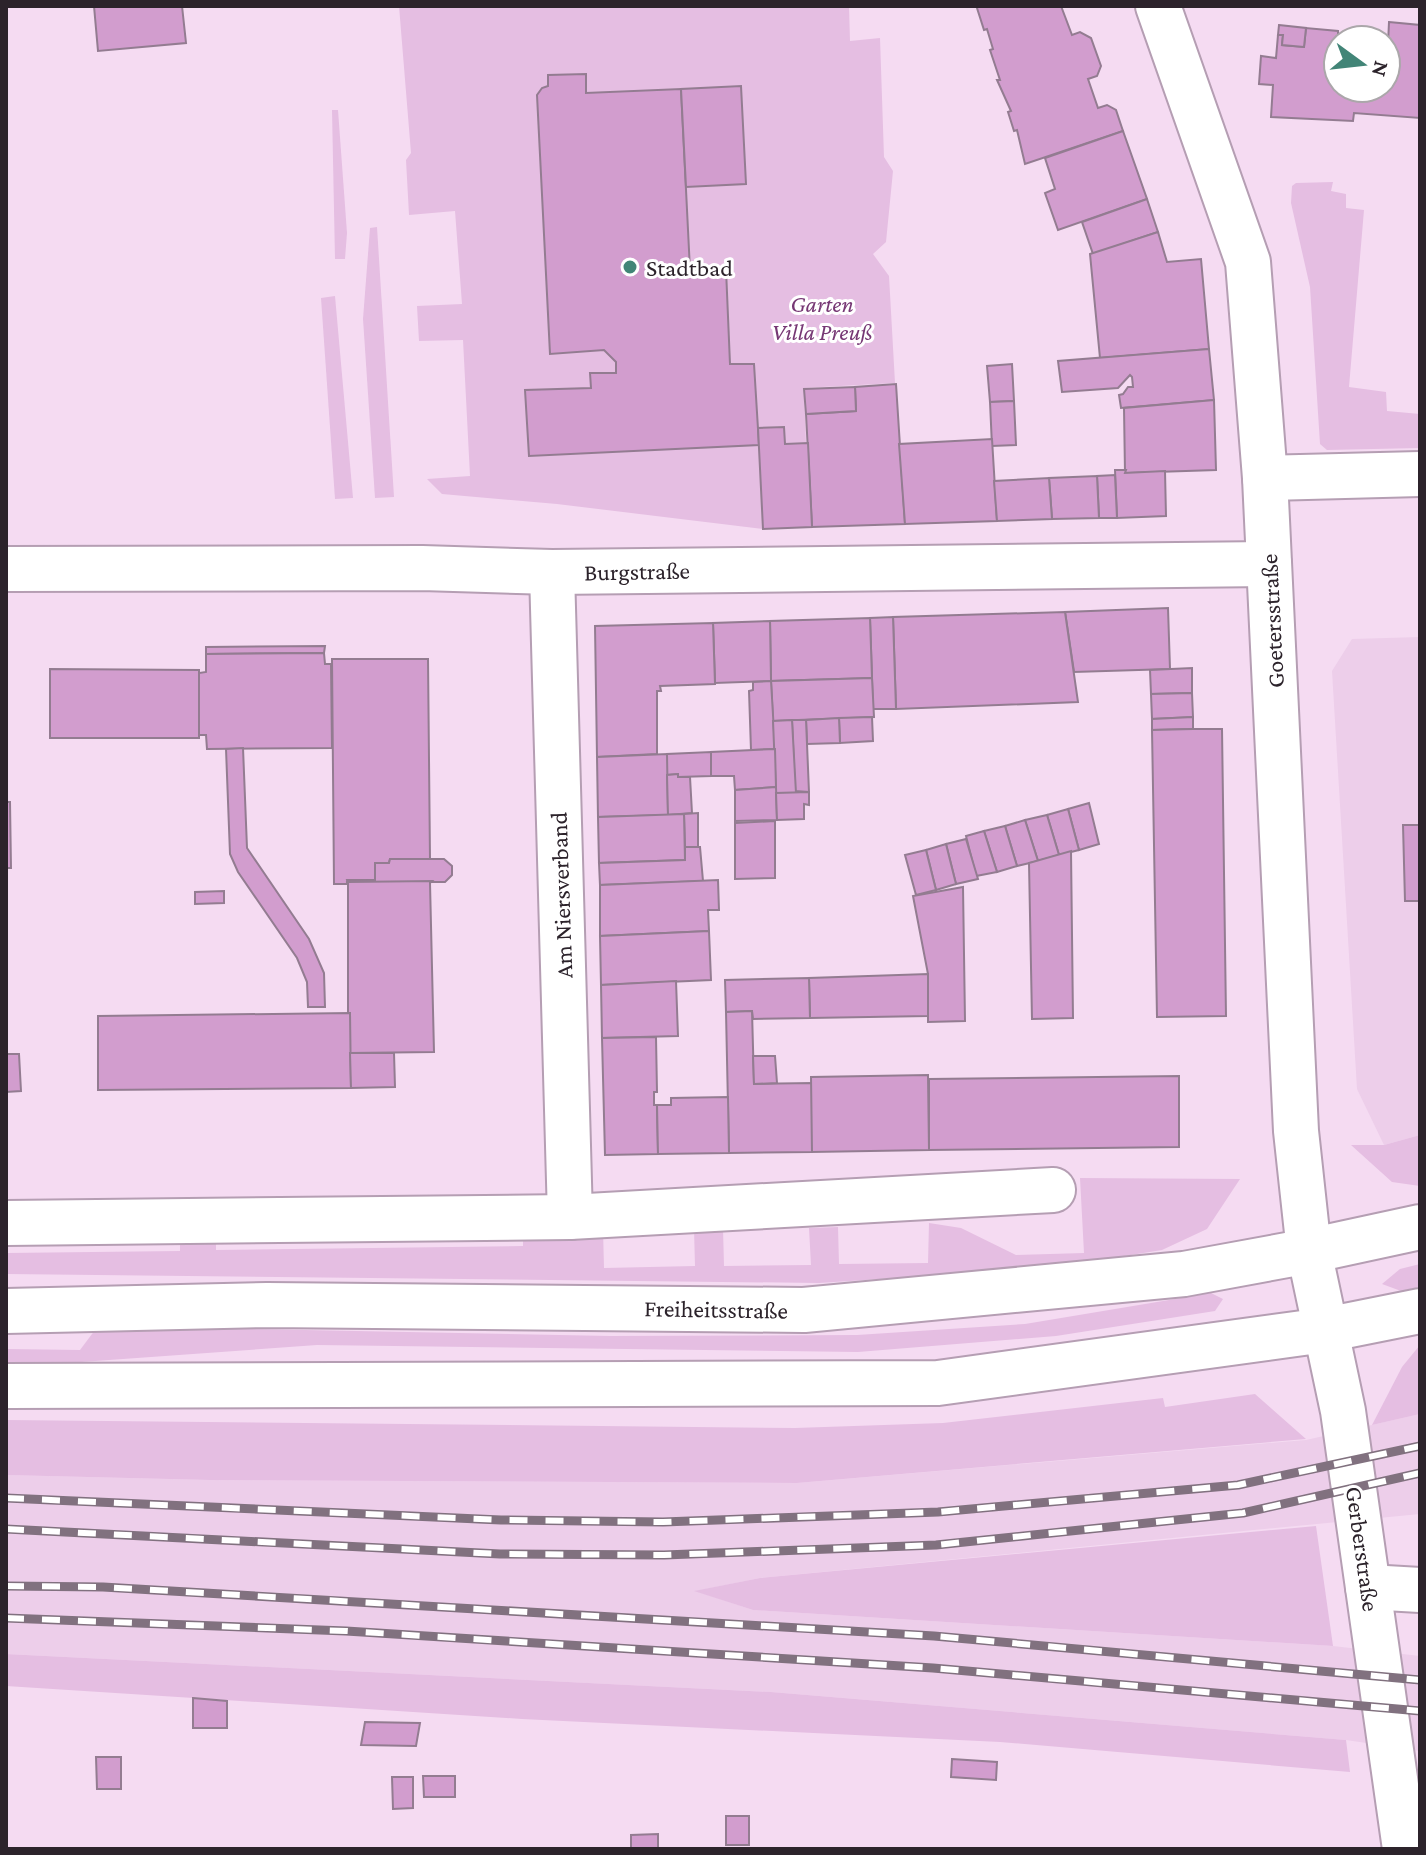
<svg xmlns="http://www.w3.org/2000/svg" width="1426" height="1855" viewBox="0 0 1426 1855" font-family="'Crimson Pro',serif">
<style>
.built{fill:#edceea}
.green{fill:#e5bee2}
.building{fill:#d29dce;stroke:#937c91;stroke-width:2}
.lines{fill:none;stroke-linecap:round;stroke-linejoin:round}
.street-casing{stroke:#b59eb3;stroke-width:48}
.secondary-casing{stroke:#b59eb3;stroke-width:48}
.primary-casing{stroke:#b59eb3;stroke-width:48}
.street{stroke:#fff;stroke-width:44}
.secondary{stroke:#fff;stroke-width:44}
.primary{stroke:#fff;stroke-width:44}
.rail-casing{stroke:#81717f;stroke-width:9}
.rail{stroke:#fff;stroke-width:6;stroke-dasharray:18;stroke-linecap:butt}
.poi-dot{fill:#428577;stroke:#fff;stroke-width:3}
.labels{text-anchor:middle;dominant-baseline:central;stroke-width:6;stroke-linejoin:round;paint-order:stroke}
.poi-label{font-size:24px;fill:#2c232b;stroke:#fff;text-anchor:start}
.park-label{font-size:24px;font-style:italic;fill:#763774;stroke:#fff}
.street-label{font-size:24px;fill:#2c232b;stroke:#fff}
</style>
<rect width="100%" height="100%" fill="#f5dbf2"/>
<g class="built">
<polygon points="1420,637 1420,1135 1384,1145 1357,1089 1332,671 1352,639"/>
<polygon points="1420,1414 1420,1514 760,1578 696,1591 753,1610 1333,1646 1420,1656 1420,1751 1346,1740 771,1692 6,1654 6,1475 210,1480 797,1483 1306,1440"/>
</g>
<g class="green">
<polygon points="399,6 849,6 850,41 880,38 884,157 893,171 886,242 873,254 889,276 895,383 804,388 806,443 785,443 784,426 758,428 763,529 557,504 442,494 427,479 470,476 463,340 419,341 417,306 462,304 455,211 409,215 406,160 411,153"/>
<polygon points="332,110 338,110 347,233 345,259 335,259"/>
<polygon points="1333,182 1331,191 1346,194 1346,208 1364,210 1349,387 1386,392 1387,411 1420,414 1420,448 1327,450 1320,444 1310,287 1291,203 1292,186 1296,183"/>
<polygon points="377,227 394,497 375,498 363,319 370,228"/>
<polygon points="335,296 353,498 335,499 321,298"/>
<polygon points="1420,1135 1420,1186 1392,1182 1351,1145 1384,1145"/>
<polygon points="1080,1178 1240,1179 1207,1229 1162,1250 1050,1268 819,1283 6,1274 6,1253 180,1251 180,1235 216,1235 216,1250 523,1246 523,1231 603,1229 604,1268 695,1266 694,1229 723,1228 724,1266 811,1265 809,1228 838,1227 839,1264 928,1263 929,1223 961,1228 1016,1255 1084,1253"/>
<polygon points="1420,1264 1420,1287 1401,1291 1382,1284 1400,1269"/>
<polygon points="1211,1293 1223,1299 1215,1311 1056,1336 858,1352 317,1345 67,1363 6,1362 6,1349 80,1350 98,1326 610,1336 857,1335 1025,1324"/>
<polygon points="1420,1345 1420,1414 1372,1425 1402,1367"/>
<polygon points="1255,1394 1306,1439 797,1483 210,1480 6,1475 6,1420 795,1428 943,1423 1163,1398 1165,1407"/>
<polygon points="1316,1526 1333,1646 753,1610 694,1591 760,1578"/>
<polygon points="6,1654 771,1692 1346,1740 1350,1772 1000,1742 522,1719 6,1686"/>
</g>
<g class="building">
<polygon points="94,6 182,6 186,43 98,51"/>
<polygon points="979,6 1061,6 1072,35 1080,32 1091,38 1101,66 1097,76 1088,79 1098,108 1107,105 1116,110 1123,131 1025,164 1017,130 1014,131 1008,112 1011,111 997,80 1000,80 990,50 993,49 987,29 984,30 977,8"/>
<polygon points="1389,22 1420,25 1420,118 1354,113 1353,121 1271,117 1273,85 1259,84 1261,56 1276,58 1278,35 1283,35 1282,45 1304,47 1306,28 1338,31 1338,36 1365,38 1338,40 1338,88 1386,88"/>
<polygon points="1279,25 1306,28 1304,47 1282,45 1283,35 1278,35"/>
<polygon points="586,74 586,93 681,89 690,270 726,269 730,364 754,364 759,445 529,456 525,390 591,388 590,373 616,373 616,362 604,350 550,354 537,95 542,88 548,86 548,75"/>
<polygon points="741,86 746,184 686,187 681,89"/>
<polygon points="1123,131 1147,199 1058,230 1045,193 1055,189 1045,158"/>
<polygon points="1147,199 1158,232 1093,254 1082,222"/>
<polygon points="1158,232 1167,262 1201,259 1209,349 1100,358 1090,254"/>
<polygon points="1209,349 1214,400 1121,408 1119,395 1123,394 1128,387 1133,387 1132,377 1130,375 1118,388 1062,392 1058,361"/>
<polygon points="1012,364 1014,401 990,402 987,366"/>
<polygon points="896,384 905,524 812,527 806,414 856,411 855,387"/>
<polygon points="855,387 856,411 806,414 804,389"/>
<polygon points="1214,400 1216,470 1125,473 1124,408"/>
<polygon points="1014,401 1016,445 992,446 990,402"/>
<polygon points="784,427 785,444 808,443 812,527 763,529 758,428"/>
<polygon points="992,439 997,521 905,524 899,444"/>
<polygon points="1115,470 1126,470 1125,473 1165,471 1166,516 1117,518"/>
<polygon points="1115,475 1117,518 1099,518 1097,476"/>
<polygon points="1097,476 1099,518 1052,519 1049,478"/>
<polygon points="1049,478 1052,519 997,521 994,481"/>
<polygon points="1168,608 1170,669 1074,672 1065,612"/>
<polygon points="1065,612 1078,702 896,709 893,617"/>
<polygon points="893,617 896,709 873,709 870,618"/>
<polygon points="870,618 872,678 771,681 770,621"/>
<polygon points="770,621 771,681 715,683 713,623"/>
<polygon points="713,623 715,684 660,686 661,691 657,691 657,754 597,757 595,626"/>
<polygon points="325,646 324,653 206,654 206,647"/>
<polygon points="324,653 325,664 331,664 332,748 207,749 206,735 199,735 199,673 206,672 206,654"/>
<polygon points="332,659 428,659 430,859 390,859 389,863 375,863 375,880 347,880 348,884 334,884"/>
<polygon points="1192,668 1192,693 1151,694 1150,670"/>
<polygon points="50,669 199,670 199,738 50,738"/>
<polygon points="872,678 874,717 773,721 771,681"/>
<polygon points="771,681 775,749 751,750 749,691 753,690 753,682"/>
<polygon points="1192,693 1193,717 1152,719 1151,694"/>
<polygon points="872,717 873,741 840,743 839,718"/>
<polygon points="1193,717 1193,729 1152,730 1152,719"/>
<polygon points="839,718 840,743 807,744 806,720"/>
<polygon points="792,720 806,720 809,792 795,791"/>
<polygon points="792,720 796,793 776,793 773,721"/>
<polygon points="1193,729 1222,729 1226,1016 1157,1017 1152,730"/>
<polygon points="243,748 247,848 309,939 324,973 325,1007 308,1007 307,982 297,958 238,872 230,854 226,749"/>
<polygon points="775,749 776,787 735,790 734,776 711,776 711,752"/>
<polygon points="711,752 711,776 678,777 678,774 667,775 667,754"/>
<polygon points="667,754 668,815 598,817 597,757"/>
<polygon points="678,774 678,777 690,777 692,813 668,815 667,775"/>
<polygon points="776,787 777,820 735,821 735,790"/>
<polygon points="809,792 809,805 804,804 804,819 777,820 776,793"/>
<polygon points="6,802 10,802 11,868 6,868"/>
<polygon points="1089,803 1099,844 1079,850 1068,809"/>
<polygon points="1068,809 1079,850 1059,855 1047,815"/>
<polygon points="698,813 698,847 685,847 684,814"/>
<polygon points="684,814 685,860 599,863 598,817"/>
<polygon points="1047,815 1059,855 1038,861 1025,820"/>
<polygon points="1025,820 1038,861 1017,866 1005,826"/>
<polygon points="775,821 775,878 735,879 735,823"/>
<polygon points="1403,825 1420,825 1420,901 1405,901"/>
<polygon points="1005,826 1017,866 997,872 984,831"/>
<polygon points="984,831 997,872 976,876 966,836"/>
<polygon points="966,839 978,879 956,884 946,844"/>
<polygon points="946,844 956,884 936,890 926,850"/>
<polygon points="685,847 700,847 703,881 600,885 599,863 685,860"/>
<polygon points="926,850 936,890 916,895 905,855"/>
<polygon points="1071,851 1073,1018 1032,1019 1029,863"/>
<polygon points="390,859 444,859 452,866 452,875 445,882 346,882 375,880 375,863 389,863"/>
<polygon points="718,880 719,910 708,910 709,931 600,936 600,885"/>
<polygon points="432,881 430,883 434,1052 350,1053 350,1013 348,1013 348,882"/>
<polygon points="963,887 965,1021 928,1022 928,974 913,896"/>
<polygon points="224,891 224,903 195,904 195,892"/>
<polygon points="709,931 711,980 601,985 600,936"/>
<polygon points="928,974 928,1016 810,1018 809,978"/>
<polygon points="809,978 810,1018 753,1019 752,1011 726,1012 725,980"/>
<polygon points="676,981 678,1036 602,1038 601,985"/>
<polygon points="752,1011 754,1084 812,1083 812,1152 729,1153 726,1012"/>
<polygon points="350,1013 351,1088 98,1090 98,1016"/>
<polygon points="656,1037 657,1092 654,1092 654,1105 657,1105 658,1154 605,1155 602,1038"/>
<polygon points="350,1053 394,1053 395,1087 351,1088"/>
<polygon points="6,1054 19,1054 21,1091 6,1092"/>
<polygon points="753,1056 775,1056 777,1083 754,1084"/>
<polygon points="928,1075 929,1150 812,1152 811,1077"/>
<polygon points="1179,1076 1179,1147 929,1150 929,1079"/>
<polygon points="728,1097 729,1153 658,1154 657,1105 671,1105 671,1098"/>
<polygon points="193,1698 227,1701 227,1728 193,1728"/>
<polygon points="365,1722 420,1723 416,1746 361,1745"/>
<polygon points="96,1757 121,1757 121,1789 97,1789"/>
<polygon points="952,1759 997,1762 996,1780 951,1777"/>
<polygon points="423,1776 455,1776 455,1797 424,1797"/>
<polygon points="392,1777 413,1777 413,1808 393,1809"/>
<rect x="726" y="1816" width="23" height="29"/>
<polygon points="658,1834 658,1849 631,1849 631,1835"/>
</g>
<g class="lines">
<g class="street-casing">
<g id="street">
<polyline points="1158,6 1248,262 1265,478 1296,1131 1309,1251"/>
<polyline points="1265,478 1420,474"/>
<polyline points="6,569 422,568 552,572 1269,564"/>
<polyline points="552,572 570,1217"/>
<polyline points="6,1223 570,1217 1053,1190"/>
<polyline points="1368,1587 1420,1590"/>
</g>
</g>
<g class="secondary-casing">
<polyline id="secondary" points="1309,1251 1343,1411 1405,1849"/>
</g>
<g class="primary-casing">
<g id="primary">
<polyline points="6,1311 267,1305 804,1310 1184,1274 1309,1251 1420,1227"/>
<polyline points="6,1386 938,1383 1325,1330 1420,1311"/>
</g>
</g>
<use href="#street" class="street"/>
<use href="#secondary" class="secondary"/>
<use href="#primary" class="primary"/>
<g class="rail-casing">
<g id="rail">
<polyline points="6,1498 501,1520 663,1522 938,1512 1238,1485 1420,1446"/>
<polyline points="6,1529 500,1554 664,1555 936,1545 1243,1513 1420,1473"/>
<polyline points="6,1586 103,1587 934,1636 1420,1680"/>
<polyline points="6,1618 346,1631 933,1668 1420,1711"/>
</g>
</g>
<use href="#rail" class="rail"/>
</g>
<circle class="poi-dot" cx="630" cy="267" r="8"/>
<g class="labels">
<g class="poi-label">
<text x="646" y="267">Stadtbad</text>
</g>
<g class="park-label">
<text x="822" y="303">Garten<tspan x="822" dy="28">Villa Preuß</tspan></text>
</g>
<g class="street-label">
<text transform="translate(637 571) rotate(-1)">Burgstraße</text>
<text transform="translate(1272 621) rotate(-93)">Goetersstraße</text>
<text transform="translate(561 895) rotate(-92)">Am Niersverband</text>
<text transform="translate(716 1309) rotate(1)">Freiheitsstraße</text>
<text transform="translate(1363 1549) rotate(82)">Gerberstraße</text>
</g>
</g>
<rect width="1426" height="1855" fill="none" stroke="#2c232b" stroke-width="16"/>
<g transform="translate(1362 64) rotate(105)"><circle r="38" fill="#ffffff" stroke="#aba7aa" stroke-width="2"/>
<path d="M0-6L14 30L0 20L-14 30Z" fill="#428577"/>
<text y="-12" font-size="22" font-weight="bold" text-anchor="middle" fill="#2c232b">N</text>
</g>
</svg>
